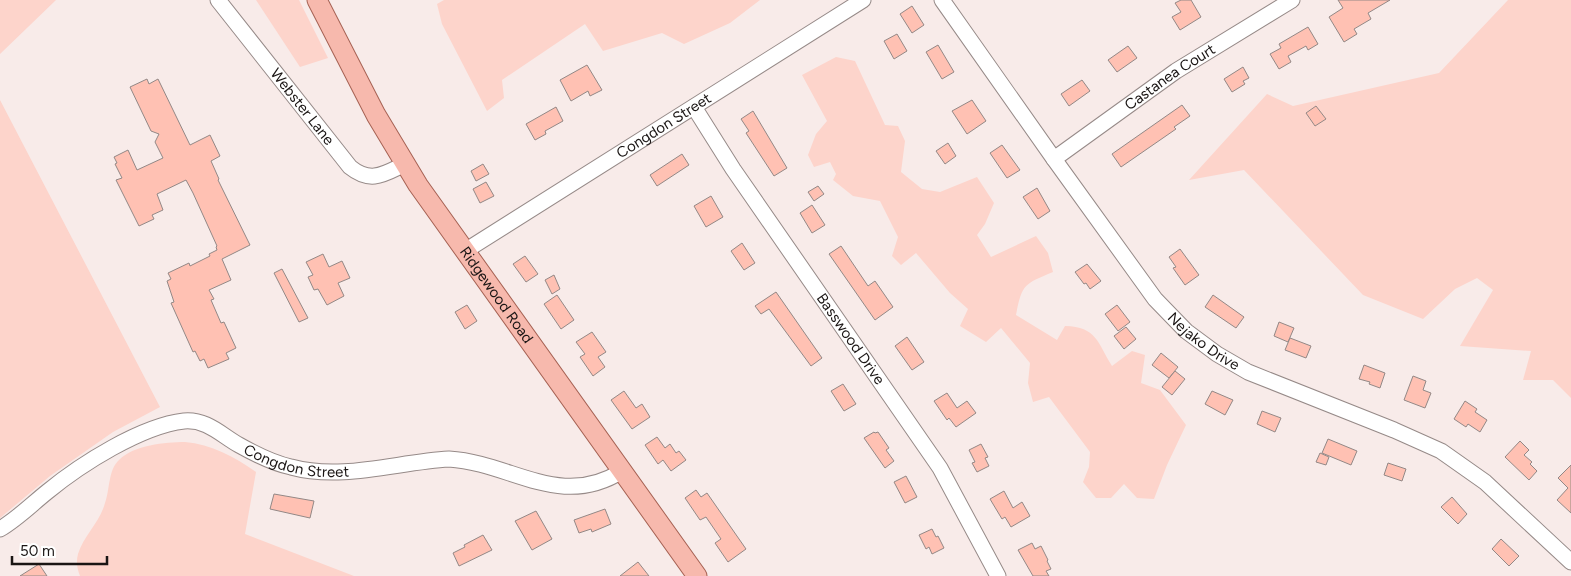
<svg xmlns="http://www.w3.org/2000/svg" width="1571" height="576" viewBox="0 0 1571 576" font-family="Figtree,sans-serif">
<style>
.green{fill:#fdd4cb}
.building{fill:#ffc1b3;stroke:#938886}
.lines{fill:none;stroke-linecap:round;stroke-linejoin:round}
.minor-casing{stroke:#968a88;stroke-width:17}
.major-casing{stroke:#a66254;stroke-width:21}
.minor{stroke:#fff;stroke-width:15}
.major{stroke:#f7b9ad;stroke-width:19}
.labels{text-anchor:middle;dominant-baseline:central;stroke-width:4.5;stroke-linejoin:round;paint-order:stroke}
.street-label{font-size:15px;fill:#1a1514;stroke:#fff}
</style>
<rect width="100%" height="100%" fill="#f8ebe9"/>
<g class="green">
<polygon points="0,0 56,0 0,54"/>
<polygon points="256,0 299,0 328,58 300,67"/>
<polygon points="444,0 760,0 730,23 684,44 662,33 603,51 585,24 502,80 504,98 487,111 442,24 437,4"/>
<polygon points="1508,0 1571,0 1571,398 1553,380 1523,380 1531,351 1460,346 1493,290 1477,278 1455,289 1423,319 1363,295 1244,170 1189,180 1267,94 1293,106 1439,73"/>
<path d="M836,57L855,61L885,125L898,126L905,141L901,172L922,189L940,192L977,177L994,203L985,224L977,235L991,257L1036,236L1048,253L1053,272C1025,284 1022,283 1016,315L1057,340L1065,326C1097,327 1097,342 1112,366L1132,351L1145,355L1141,383L1160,390L1186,425L1167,465L1154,499L1137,498L1124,484L1111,498H1096L1083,482L1089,467L1090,452L1049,397L1033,402L1028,383L1030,363L1001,328L986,342L960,326L968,309L950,293L916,253L901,265L892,256L898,237L880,201L853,196L833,180L836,174L830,162L814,167L808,155L816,134L827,121L802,75Z"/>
<polygon points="0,100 160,407 113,432 50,476 0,518"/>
<path d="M185,442C211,444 235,457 256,472L245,534L354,576H80C77,568 76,562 78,554C84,535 100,522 105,503C110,490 108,470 119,460C134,445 165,442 185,442Z"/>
</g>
<g class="building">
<polygon points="1181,0 1191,0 1201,17 1180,30 1172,17 1181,12 1175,3"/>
<polygon points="1338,0 1390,0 1368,13 1371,19 1354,29 1357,34 1344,42 1329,17 1343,8"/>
<polygon points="912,6 924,25 912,33 900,14"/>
<polygon points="1308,27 1318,44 1308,50 1306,46 1288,56 1291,62 1279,69 1270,54 1281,48 1279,44"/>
<polygon points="897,34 907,51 894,59 884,41"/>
<polygon points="938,45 954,72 942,79 926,52"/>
<polygon points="1128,46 1137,58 1117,72 1108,60"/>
<polygon points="587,65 602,90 590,96 588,91 571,101 560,80"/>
<polygon points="1243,67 1249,78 1243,81 1245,84 1232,92 1224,79"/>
<polygon points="147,79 149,84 158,79 190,145 210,135 220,156 211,161 219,179 218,180 250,245 222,259 231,280 209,290 214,299 211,300 221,323 224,322 236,348 226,353 229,359 208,368 204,359 200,361 195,351 193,352 171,303 174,302 167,281 171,279 168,273 189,263 190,266 210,256 209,254 217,250 216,247 217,246 193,193 186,180 157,194 163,210 152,215 154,219 139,226 116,180 122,178 115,164 117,163 114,157 128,150 137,170 163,158 155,142 159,134 151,131 130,87"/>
<polygon points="1082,80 1090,91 1069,106 1061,94"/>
<polygon points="972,100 986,121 967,134 952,111"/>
<polygon points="1182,105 1190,116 1174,127 1176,129 1121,167 1112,154"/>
<polygon points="1316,106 1326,119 1315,126 1306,113"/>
<polygon points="556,107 563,121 545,131 546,134 535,140 526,124"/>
<polygon points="753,111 787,168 774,176 746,133 749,131 741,119"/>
<polygon points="948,143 956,156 945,164 936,151"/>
<polygon points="1002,145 1020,170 1007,178 990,153"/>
<polygon points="682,154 689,165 657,186 650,175"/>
<polygon points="483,164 489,174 476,181 471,171"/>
<polygon points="486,182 494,196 480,203 473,189"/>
<polygon points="818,186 824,194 814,201 808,192"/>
<polygon points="1037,188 1050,211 1038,219 1023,197"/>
<polygon points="711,196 723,217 706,227 694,206"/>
<polygon points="812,205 825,225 812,233 800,213"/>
<polygon points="742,243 755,263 744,270 731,251"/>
<polygon points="841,246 868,286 875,281 893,307 875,320 829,254"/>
<polygon points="1180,249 1199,275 1185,285 1173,268 1176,267 1169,257"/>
<polygon points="323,254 329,267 342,261 350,278 338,283 344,296 327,305 318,289 314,290 308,277 313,275 306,262"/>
<polygon points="525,256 538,274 526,282 513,264"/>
<polygon points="1087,264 1101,281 1090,289 1086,283 1084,284 1075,272"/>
<polygon points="282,269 308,318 299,322 274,273"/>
<polygon points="554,275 560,289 552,294 545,280"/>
<polygon points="776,292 822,358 811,366 769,309 761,314 755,306"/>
<polygon points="557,295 574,320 561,329 544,304"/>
<polygon points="1213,295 1244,317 1236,328 1205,307"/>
<polygon points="467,305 477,321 465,329 455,312"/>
<polygon points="1117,305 1130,322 1118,331 1105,314"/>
<polygon points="1279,322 1294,328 1288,342 1274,336"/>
<polygon points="1126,327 1136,339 1124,349 1114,336"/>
<polygon points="592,332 606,352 598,357 605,367 593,376 580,357 585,354 576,342"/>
<polygon points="907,337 924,362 912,370 895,346"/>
<polygon points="1290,338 1311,346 1306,358 1285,350"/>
<polygon points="1161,353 1178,367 1169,378 1152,365"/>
<polygon points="1364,365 1385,373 1380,388 1369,384 1370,382 1359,379"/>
<polygon points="1175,371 1185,379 1172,395 1162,387"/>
<polygon points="1413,376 1426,381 1423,390 1431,393 1425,408 1404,400"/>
<polygon points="843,384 856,404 844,411 831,391"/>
<polygon points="624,391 636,408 642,404 650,417 632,429 611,400"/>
<polygon points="1212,391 1233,400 1225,415 1205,404"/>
<polygon points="947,393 957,408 967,401 976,413 956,427 949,418 947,420 934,401"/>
<polygon points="1465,401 1477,409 1475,412 1487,420 1480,432 1468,424 1466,427 1454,419"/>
<polygon points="1262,411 1281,418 1275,432 1257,424"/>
<polygon points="874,432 875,433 878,432 889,448 886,450 894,461 885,468 864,438"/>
<polygon points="657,437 665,448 670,444 676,453 679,451 686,460 671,471 663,460 658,464 645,445"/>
<polygon points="1328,439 1357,451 1351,465 1322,453"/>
<polygon points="1520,441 1529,450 1524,455 1532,462 1530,464 1537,471 1529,480 1505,457"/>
<polygon points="981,444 988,457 985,458 989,466 977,472 972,463 975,462 969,450"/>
<polygon points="1320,453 1329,457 1326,465 1316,462"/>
<polygon points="1388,463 1406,469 1402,481 1384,475"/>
<polygon points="1571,465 1571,513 1557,500 1568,488 1558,478"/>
<polygon points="906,476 917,497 905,503 894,482"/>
<polygon points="696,490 701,497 707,493 746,549 728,562 715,543 721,539 706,517 700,520 685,498"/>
<polygon points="1004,491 1013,508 1022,502 1030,516 1011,527 1005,517 1002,519 990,499"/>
<polygon points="274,494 314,501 310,518 270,509"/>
<polygon points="1452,497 1467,514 1458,524 1441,507"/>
<polygon points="605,509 611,524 592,532 591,529 579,533 574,520"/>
<polygon points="536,511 552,539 532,550 515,521"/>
<polygon points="932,529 936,537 938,536 944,548 932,554 929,547 926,549 919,535"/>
<polygon points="483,535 492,550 459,566 453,553 465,547 464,545"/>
<polygon points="1501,539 1519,556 1509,566 1492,549"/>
<polygon points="1032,543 1035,549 1041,546 1048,560 1047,561 1051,569 1046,571 1049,576 1033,576 1018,550"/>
<polygon points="638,562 649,576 620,576"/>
<polygon points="39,564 47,576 20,576"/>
</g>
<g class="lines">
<g class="minor-casing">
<g id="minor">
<path id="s1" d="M218,0L350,167C371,184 384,174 405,164"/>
<path id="s2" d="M942,0L1054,159L1155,299L1186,331L1217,354L1248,372L1394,430L1441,451L1485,482L1571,562"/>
<path id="s3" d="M694,107L733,169L940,468L998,576"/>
<path id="s4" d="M1054,159L1176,71L1292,0"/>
<path id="s5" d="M465,251L863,0"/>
<path id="s6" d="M0,529C17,519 32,504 47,492C81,464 141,426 184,421C207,419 221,435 239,445C255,454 272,463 291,467C342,481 397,462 449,459C512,463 560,510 622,471"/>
</g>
</g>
<g class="major-casing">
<g id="major">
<path id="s7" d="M317,0L376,115L418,185L697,576"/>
</g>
</g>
<use href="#minor" class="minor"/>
<use href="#major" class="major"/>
</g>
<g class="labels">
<g class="street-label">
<text stroke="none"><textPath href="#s4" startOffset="142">Castanea Court</textPath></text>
<text stroke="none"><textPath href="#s1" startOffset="136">Webster Lane</textPath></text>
<text stroke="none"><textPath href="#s5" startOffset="235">Congdon Street</textPath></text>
<text stroke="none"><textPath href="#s7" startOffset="346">Ridgewood Road</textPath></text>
<text stroke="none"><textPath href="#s3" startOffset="280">Basswood Drive</textPath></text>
<text stroke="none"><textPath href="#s2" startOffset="432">Nejako Drive</textPath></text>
<text stroke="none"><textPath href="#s6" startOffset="338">Congdon Street</textPath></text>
</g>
</g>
<path d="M12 556v8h95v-8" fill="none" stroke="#1a1514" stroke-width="2.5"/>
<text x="20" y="556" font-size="15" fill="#1a1514" stroke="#ffffff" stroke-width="4" paint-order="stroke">50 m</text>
</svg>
